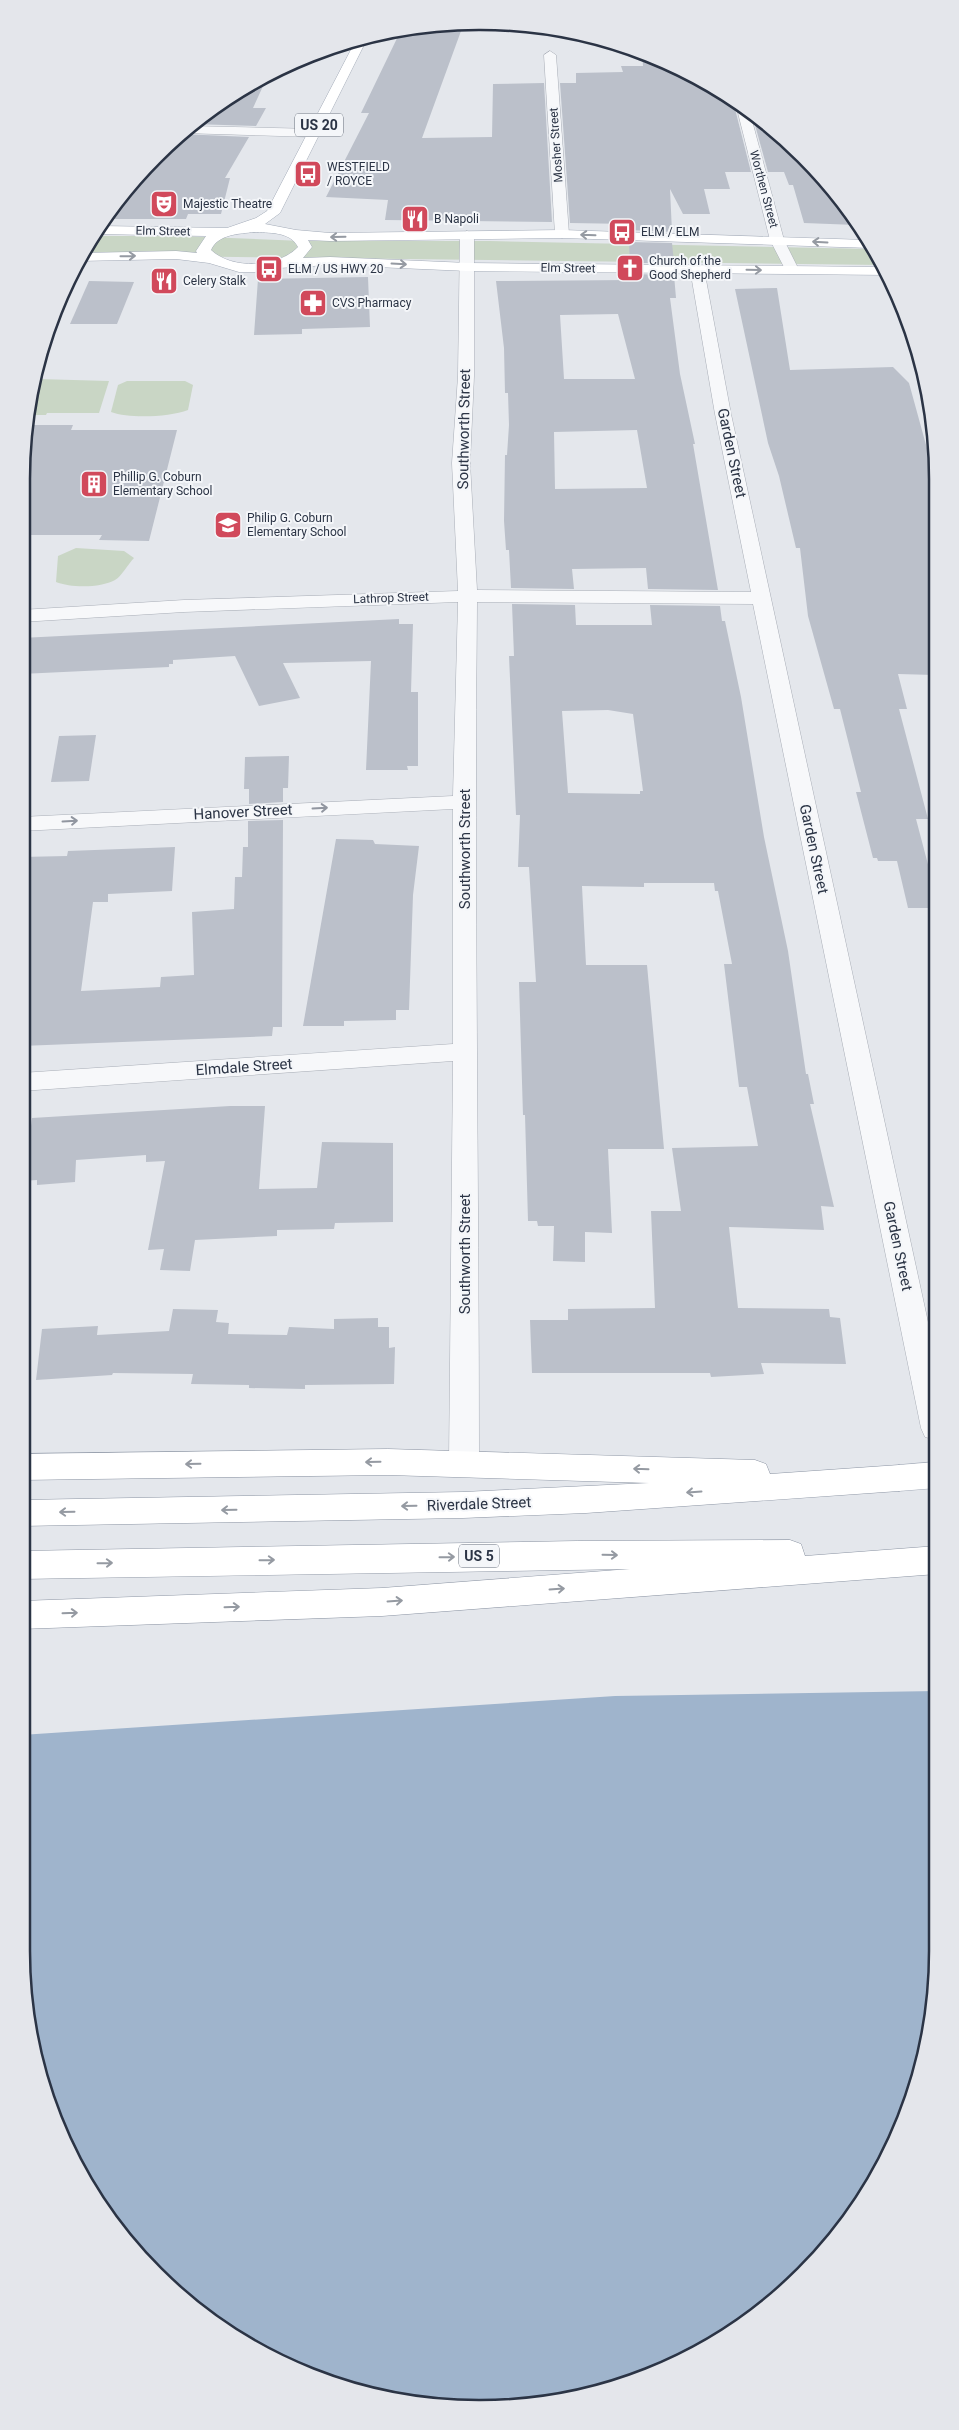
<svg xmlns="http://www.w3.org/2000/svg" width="959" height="2430" viewBox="0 0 959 2430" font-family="Roboto,sans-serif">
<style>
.green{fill:#c9d6c5}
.water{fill:#9fb4cc}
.building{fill:#bbc0ca;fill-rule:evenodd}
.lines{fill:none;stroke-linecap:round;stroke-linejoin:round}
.minor-casing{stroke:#a9aeb7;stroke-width:1}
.major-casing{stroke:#a3abb8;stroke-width:1}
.highway-casing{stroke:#8b94a3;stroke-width:1}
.minor{fill:#f7f8fa;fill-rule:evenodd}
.major{fill:#fff;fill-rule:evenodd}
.highway{fill:#fff;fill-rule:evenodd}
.oneway{stroke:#959aa2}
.oneway2{stroke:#9196a0}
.labels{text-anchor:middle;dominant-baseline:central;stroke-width:4;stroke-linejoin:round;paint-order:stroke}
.far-street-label{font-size:12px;fill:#2b3445;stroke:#f4f6f9}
.far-poi-label{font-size:12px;fill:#2b3445;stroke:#f4f6f9;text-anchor:start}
.shield{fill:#f4f6f9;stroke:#676e7b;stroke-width:1}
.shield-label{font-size:14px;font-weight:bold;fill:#2b3445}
.street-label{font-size:15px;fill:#2b3445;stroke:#f4f6f9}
.rim{fill:none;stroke:#2b3445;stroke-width:2.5}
</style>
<rect width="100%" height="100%" fill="#e4e7ec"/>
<g class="green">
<polygon points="93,236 179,236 303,241 490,241 872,249 882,265 81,255"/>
<polygon points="38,379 109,381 99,413 47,413 46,415 32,415"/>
<path d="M127,381H185L193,385L188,410C169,417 130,419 111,412L118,385Z"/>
<path d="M76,548L124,551L134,558C128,564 122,576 115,580C101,588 71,588 56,582L58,556Z"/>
</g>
<polygon class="water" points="937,1691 938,1950 914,2098 843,2230 734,2332 655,2374 569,2400 419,2405 332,2385 251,2347 135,2252 83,2179 46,2098 21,1950 21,1735 615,1696"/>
<g class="building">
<polygon points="406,29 461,31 422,138 492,137 493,84 544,83 552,222 385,220 388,200 326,197 369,113 361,113 401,30"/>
<polygon points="642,53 737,101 734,105 751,172 725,172 730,189 704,189 710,214 683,214 670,189 672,232 629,230 629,224 570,223 560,83 576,83 576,73 623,72 621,66 643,66"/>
<polygon points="269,73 253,108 266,108 256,126 192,124 200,116"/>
<polygon points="752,114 824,178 856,225 804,223 793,185 789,185 784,172 768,172"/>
<polygon points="181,134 249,137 225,178 230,178 221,214 188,214 186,219 105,219 135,178"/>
<polygon points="629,242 672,243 674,263 630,263"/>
<path d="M631,274L674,275L676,298H670L680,374L695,444H693L718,590L648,589L646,568L572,569L574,589L511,588L509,550H506L504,521L505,455H507L509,425L508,393H505L504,348L496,281L631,280ZM618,314L635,379H564L560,315ZM637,430L647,488L555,489L554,432Z"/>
<polygon points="368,277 370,327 302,329 302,334 254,335 258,279"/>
<polygon points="89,281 134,282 117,324 70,324"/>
<polygon points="777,288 790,370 893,367 909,383 934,474 934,675 898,674 907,709 899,709 928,819 916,819 935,891 935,908 908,908 897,861 878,861 877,858 873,858 856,792 861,792 840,709 834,709 808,616 800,548 796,548 779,476 768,443 735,289"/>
<polygon points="30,425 73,425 71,430 177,430 149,541 99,540 102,535 21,535 21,480"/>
<path d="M512,604L575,605L576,625H652L650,605L720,606L722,621H725L741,697L764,837L788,951L806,1074H808L814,1104H810L834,1207L821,1206L824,1230L729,1227L738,1308L829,1309L830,1317L840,1318L846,1364L761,1363L764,1374L711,1377L710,1373H532L530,1320H568V1309L655,1308L651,1211H681L672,1148L758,1146L747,1087H739L724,964H732L718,891H715L714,883H644V887L582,886L586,965H647L664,1149H608L612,1233L585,1232V1262L553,1261L554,1226H538L537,1221H528L525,1115H523L519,982H536L529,867H518L520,815H516L509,656H514ZM608,710L633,714L643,791H640V794L568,793L562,711Z"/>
<polygon points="399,619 399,624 413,624 411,692 418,692 418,766 407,766 408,770 366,770 371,661 283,663 300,698 259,706 235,656 173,660 173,664 169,664 169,667 21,674 21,638"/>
<polygon points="96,735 89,781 51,782 59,736"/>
<polygon points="289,756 288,788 283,788 283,802 249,804 249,789 244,789 245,757"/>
<polygon points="283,820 282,1027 273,1027 272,1036 21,1046 21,857 67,856 68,851 175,847 172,891 108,894 108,902 93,902 81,991 160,987 161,977 194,975 192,912 234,909 235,877 242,877 243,847 248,847 248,821"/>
<polygon points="336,839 373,840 375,844 419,846 413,895 409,1010 396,1010 396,1020 344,1021 344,1026 303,1026"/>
<polygon points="230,1106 265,1106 259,1189 317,1188 322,1142 393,1143 393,1222 335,1223 334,1229 277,1230 277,1236 195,1240 190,1271 160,1270 164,1249 148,1250 165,1161 146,1162 146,1155 76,1160 75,1182 37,1185 37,1180 21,1181 23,1127 31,1126 32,1118"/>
<polygon points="173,1309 218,1310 216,1322 229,1323 228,1334 287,1335 289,1327 334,1329 334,1319 378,1318 378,1327 389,1327 389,1348 395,1347 394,1384 305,1385 305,1389 249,1388 249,1385 191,1384 193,1374 113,1373 112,1375 36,1380 42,1329 98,1326 97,1335 169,1331"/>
</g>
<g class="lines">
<g class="minor-casing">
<g id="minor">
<polygon points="550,51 556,55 569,234 562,238 555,234 544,55"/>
<polygon points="738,102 750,113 784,240 799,270 797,273 787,273 770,240 736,105"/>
<polygon points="190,126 314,129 320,133 314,137 182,133"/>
<path d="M467,231L474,235V376L470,463L477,590L751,592L715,414L690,269L697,265L704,269L731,414L936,1359V1440L925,1437L921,1428L753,604L477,602C474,889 479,1176 479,1463L475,1472L464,1476L453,1472L449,1463L453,1061L21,1091V1073L453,1044V809L21,831V817L453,796L458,602L184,612L21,622V610L184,600L458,591L452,463L458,376L460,235Z"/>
</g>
</g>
<g class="major-casing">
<g id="major">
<path d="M369,35L280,213L265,224L296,230L330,233L562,230L866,240L871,248L562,238L330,241L308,240L312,247L303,258L330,257L468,263L884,267L889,275L468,271L330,265L279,268L255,272H239L209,263L176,259L78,261L82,253L176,251L197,253L196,251L206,236L95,234L100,226L227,228L256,218L267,211L357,38ZM254,232C268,233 290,231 298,247C278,268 232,270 211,250C218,234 239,234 254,232Z"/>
<polygon points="936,1462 937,1488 899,1491 888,1487 883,1478 888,1469 899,1465"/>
</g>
</g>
<g class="highway-casing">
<g id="highway">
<polygon points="388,1449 755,1460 766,1464 770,1474 899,1465 910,1469 915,1478 910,1487 899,1491 586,1513 463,1518 21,1526 21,1500 463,1492 649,1483 388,1475 21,1480 21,1454"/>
<polygon points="790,1540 801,1544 805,1556 937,1546 937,1574 382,1616 21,1629 21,1601 382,1588 630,1569 21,1579 21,1551 577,1541"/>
</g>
</g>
<use href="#minor" class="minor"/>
<use href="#major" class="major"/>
<use href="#highway" class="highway"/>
</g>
<defs><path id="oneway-shaft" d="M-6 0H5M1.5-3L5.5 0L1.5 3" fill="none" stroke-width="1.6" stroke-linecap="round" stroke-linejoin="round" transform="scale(1.25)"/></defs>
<g class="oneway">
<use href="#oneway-shaft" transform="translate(588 235) rotate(-178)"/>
<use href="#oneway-shaft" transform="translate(338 237) rotate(179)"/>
<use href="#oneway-shaft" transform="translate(820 242) rotate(-177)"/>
<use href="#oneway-shaft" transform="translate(128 256) rotate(-1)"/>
<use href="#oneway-shaft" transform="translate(399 264) rotate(3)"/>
<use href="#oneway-shaft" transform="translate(754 270) rotate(1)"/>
<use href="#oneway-shaft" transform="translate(373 1462) rotate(179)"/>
<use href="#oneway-shaft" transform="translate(193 1464) rotate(179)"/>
<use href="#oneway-shaft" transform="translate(641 1469) rotate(-178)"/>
<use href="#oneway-shaft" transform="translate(694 1492) rotate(176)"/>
<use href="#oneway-shaft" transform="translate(409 1506) rotate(179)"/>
<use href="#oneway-shaft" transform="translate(229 1510) rotate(179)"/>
<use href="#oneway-shaft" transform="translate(67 1512) rotate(179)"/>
<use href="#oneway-shaft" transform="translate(610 1555) rotate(1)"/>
<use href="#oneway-shaft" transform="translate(447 1557) rotate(-1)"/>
<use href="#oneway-shaft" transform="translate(267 1560) rotate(-1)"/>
<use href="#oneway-shaft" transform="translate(105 1563) rotate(-1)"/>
<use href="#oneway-shaft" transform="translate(557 1589) rotate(-4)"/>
<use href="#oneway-shaft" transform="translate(395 1601) rotate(-4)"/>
<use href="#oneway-shaft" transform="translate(232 1607) rotate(-2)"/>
<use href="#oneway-shaft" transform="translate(70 1613) rotate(-2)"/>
</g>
<g class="oneway2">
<use href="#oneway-shaft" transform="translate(320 808) rotate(-3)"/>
<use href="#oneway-shaft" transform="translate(70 821) rotate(-3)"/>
</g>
<defs>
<g id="bus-square" transform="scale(1.4375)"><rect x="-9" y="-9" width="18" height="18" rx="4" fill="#d1495b" stroke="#f4f6f9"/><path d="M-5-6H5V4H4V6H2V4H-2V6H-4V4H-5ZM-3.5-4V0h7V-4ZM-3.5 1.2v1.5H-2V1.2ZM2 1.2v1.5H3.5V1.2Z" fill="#fff"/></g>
<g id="theatre-square" transform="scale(1.4375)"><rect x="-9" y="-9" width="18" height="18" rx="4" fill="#d1495b" stroke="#f4f6f9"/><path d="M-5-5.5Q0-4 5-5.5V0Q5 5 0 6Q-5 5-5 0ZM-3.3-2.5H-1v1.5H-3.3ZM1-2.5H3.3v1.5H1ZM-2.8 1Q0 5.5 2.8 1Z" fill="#fff"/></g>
<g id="restaurant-square" transform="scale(1.4375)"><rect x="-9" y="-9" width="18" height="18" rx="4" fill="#d1495b" stroke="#f4f6f9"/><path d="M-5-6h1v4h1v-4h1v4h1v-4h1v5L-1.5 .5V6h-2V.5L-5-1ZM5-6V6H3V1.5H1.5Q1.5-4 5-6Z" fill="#fff"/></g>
<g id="church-square" transform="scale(1.4375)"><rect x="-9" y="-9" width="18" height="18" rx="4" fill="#d1495b" stroke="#f4f6f9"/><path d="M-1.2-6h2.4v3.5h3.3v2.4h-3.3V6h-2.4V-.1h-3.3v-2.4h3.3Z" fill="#fff"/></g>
<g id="pharmacy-square" transform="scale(1.4375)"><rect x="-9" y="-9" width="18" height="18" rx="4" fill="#d1495b" stroke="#f4f6f9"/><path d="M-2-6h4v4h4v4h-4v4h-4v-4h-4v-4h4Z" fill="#fff"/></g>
<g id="building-square" transform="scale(1.4375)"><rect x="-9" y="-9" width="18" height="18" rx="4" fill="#d1495b" stroke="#f4f6f9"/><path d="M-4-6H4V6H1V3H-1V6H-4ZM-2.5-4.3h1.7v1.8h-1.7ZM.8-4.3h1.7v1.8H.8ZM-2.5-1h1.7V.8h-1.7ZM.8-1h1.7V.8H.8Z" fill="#fff"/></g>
<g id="school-square" transform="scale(1.4375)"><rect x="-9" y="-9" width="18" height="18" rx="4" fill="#d1495b" stroke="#f4f6f9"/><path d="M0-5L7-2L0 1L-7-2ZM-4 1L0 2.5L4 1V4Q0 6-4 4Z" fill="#fff"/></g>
</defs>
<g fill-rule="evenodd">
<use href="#bus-square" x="308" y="174"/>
<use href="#theatre-square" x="164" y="204"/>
<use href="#restaurant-square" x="415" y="219"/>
<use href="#bus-square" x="622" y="232"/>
<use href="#church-square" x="630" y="268"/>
<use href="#bus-square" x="269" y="269"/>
<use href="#restaurant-square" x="164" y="281"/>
<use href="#pharmacy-square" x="313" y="303"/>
<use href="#building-square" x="94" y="484"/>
<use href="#school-square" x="228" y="525"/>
</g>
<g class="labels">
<g class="far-street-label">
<text transform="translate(556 145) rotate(-94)">Mosher Street</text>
<text transform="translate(764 189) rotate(75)">Worthen Street</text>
<text transform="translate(163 231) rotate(1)">Elm Street</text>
<text transform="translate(568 268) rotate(1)">Elm Street</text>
<text transform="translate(391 598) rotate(-2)">Lathrop Street</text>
</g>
<g class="far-poi-label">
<text x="327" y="167">WESTFIELD<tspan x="327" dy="14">/ ROYCE</tspan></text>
<text x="183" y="204">Majestic Theatre</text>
<text x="434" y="219">B Napoli</text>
<text x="641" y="232">ELM / ELM</text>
<text x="649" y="261">Church of the<tspan x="649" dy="14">Good Shepherd</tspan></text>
<text x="288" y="269">ELM / US HWY 20</text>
<text x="183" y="281">Celery Stalk</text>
<text x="332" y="303">CVS Pharmacy</text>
<text x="113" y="477">Phillip G. Coburn<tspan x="113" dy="14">Elementary School</tspan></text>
<text x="247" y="518">Philip G. Coburn<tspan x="247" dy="14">Elementary School</tspan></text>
</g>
<g class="shield">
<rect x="295" y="113.5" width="48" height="23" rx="4"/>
<rect x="459" y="1544.5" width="40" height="23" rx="4"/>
</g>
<g class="shield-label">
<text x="319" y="125">US 20</text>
<text x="479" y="1556">US 5</text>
</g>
<g class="street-label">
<text transform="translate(464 429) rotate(-89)">Southworth Street</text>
<text transform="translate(732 453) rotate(78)">Garden Street</text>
<text transform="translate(243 812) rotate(-3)">Hanover Street</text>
<text transform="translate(465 849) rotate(-90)">Southworth Street</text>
<text transform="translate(814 849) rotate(78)">Garden Street</text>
<text transform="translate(244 1067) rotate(-4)">Elmdale Street</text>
<text transform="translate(898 1246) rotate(78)">Garden Street</text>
<text transform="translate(465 1254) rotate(-90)">Southworth Street</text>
<text transform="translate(479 1504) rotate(-2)">Riverdale Street</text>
</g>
</g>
<path d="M0 0H959V2430H0ZM479 30H480A449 449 0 0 1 929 479V1951A449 449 0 0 1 480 2400H479A449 449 0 0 1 30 1951V479A449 449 0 0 1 479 30Z" fill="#e4e6eb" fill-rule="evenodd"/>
<path class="rim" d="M479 30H480A449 449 0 0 1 929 479V1951A449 449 0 0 1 480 2400H479A449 449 0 0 1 30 1951V479A449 449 0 0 1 479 30Z"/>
</svg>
